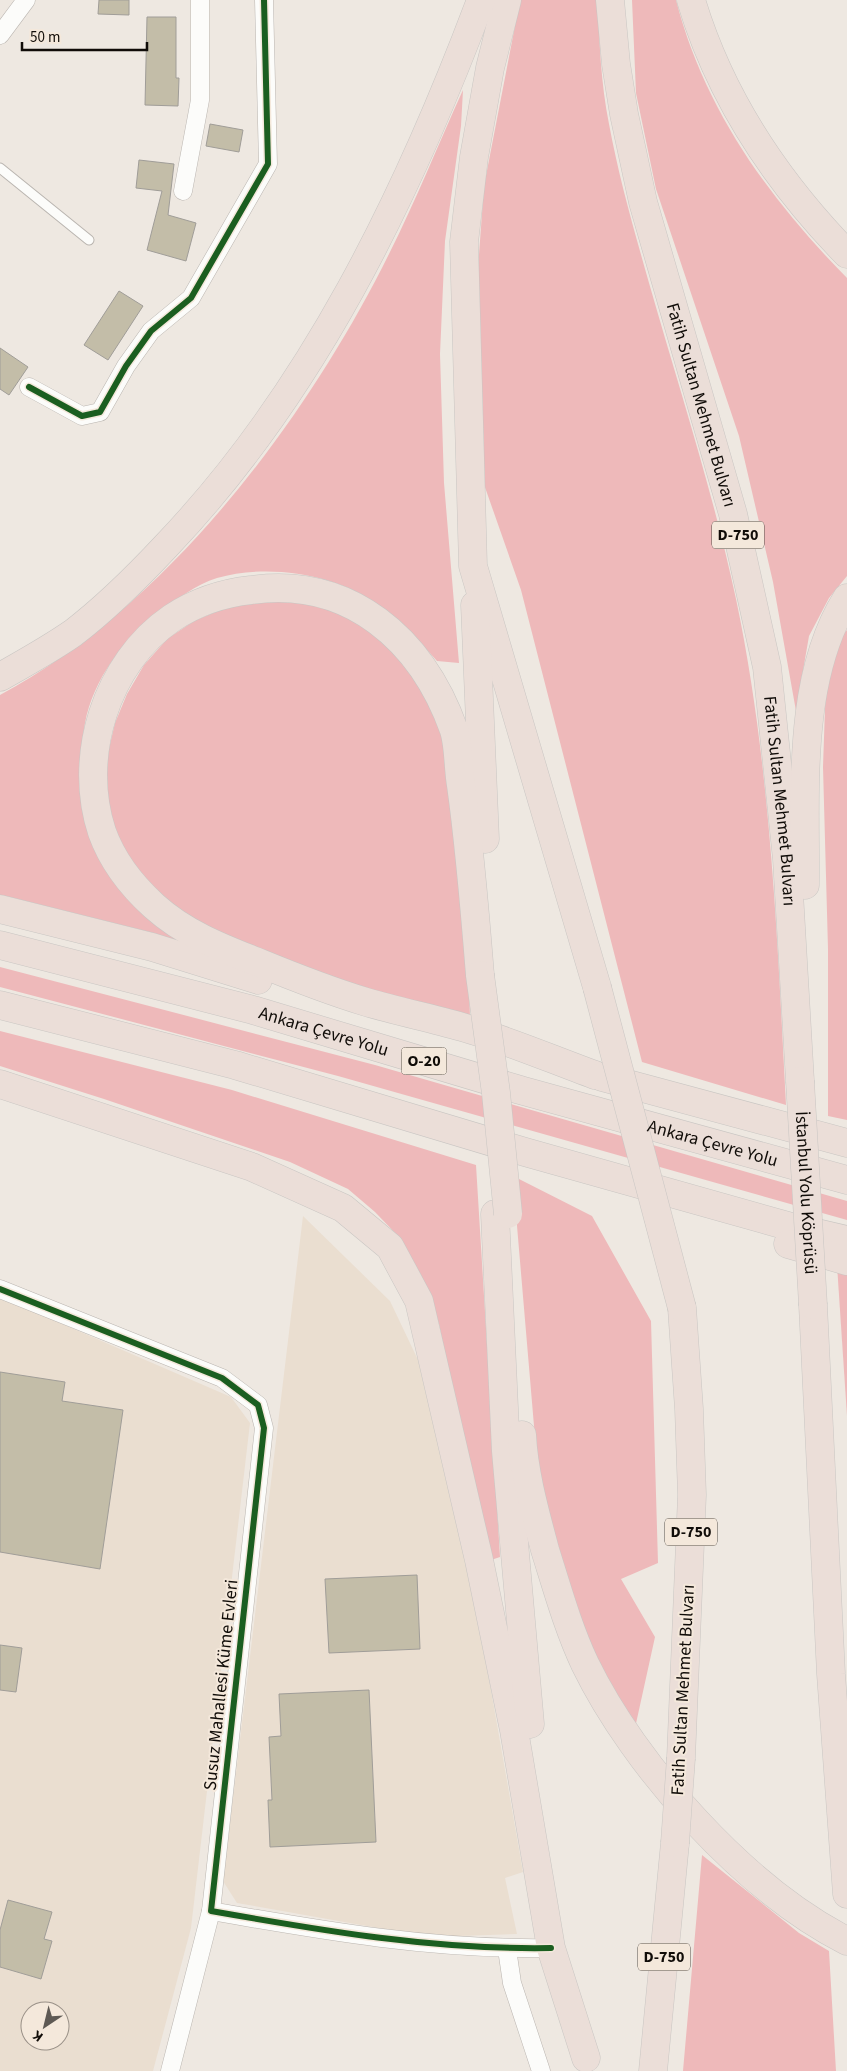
<svg xmlns="http://www.w3.org/2000/svg" width="847" height="2071" viewBox="0 0 847 2071" font-family="'Source Sans 3',sans-serif">
<style>
.built{fill:#eaded0;fill-rule:evenodd}
.forest{fill:#eeb9ba}
.building{fill:#c3bda8;stroke:#a09d98}
.lines{fill:none;stroke-linecap:round;stroke-linejoin:round}
.lane-casing{stroke:#bab5b0;stroke-width:11}
.street-casing{stroke:#bab5b0;stroke-width:19}
.highway-casing{stroke:#c9c6c3;stroke-width:29}
.lane{stroke:#fcfcfa;stroke-width:9}
.street{stroke:#fcfcfa;stroke-width:18}
.highway{stroke:#ebded8;stroke-width:28}
.highway-bridge-casing{stroke:#c9c6c3;stroke-width:29;stroke-linecap:butt}
.highway-bridge{stroke:#ebded8;stroke-width:28}
.cycleway-casing{stroke:#f4e8db;stroke-width:9}
.cycleway{stroke:#1b5e20;stroke-width:6}
.labels{text-anchor:middle;dominant-baseline:central;stroke-width:4;stroke-linejoin:round;paint-order:stroke}
.shield{fill:#f4e8db;stroke:#544e47;stroke-width:1}
.shield-label{font-size:16px;font-weight:bold;fill:#100c08}
.street-label{font-size:18px;fill:#100c08;stroke:#f4e8db}
</style>
<rect width="100%" height="100%" fill="#eee8e1"/>
<g class="built">
<polygon points="303,1216 390,1301 419,1362 463,1531 523,1872 505,1878 517,1934 429,1937 237,1903 223,1881"/>
<path d="M0,1297L231,1397L250,1423L191,1928L153,2071H0ZM30,2011H60V2041H30Z"/>
</g>
<g class="forest">
<path d="M520,0H598C599,41 601,84 609,124C619,178 634,230 649,283C679,388 713,492 736,599C771,766 777,936 786,1105L642,1062L521,590L480,473L477,282L484,186Z"/>
<path d="M632,0H676C704,109 769,199 847,278V576L829,598L809,636L796,711L773,582L739,436L656,189L636,93Z"/>
<path d="M463,90L461,126L445,241L440,354L444,483L459,663L437,661C419,641 402,622 380,606C337,574 269,563 217,578C196,584 177,600 159,612C124,638 93,680 85,723C82,740 77,783 84,798C90,813 104,828 114,842C136,876 159,909 181,942L0,900V695C167,606 306,421 389,254C416,200 438,145 463,90Z"/>
<polygon points="292,599 345,614 390,647 425,686 445,745 467,931 470,1017 364,992 220,936 159,901 117,843 105,795 107,757 115,723 127,694 144,665 167,639 194,621 225,608 259,601"/>
<polygon points="847,630 847,1120 828,1116 828,949 823,767 826,680 838,640"/>
<polygon points="0,967 375,1065 847,1201 847,1220 338,1076 0,987"/>
<polygon points="0,1031 232,1090 476,1165 500,1557 488,1561 439,1324 421,1275 401,1239 375,1212 348,1189 290,1162 104,1099 0,1066"/>
<polygon points="517,1178 592,1216 651,1321 658,1563 621,1579 655,1637 635,1728 587,1642 558,1563 537,1461 516,1214"/>
<polygon points="837,1265 847,1268 847,1416"/>
<polygon points="702,1855 799,1933 829,1951 836,2071 683,2071"/>
</g>
<g class="building">
<polygon points="99,0 129,0 129,15 98,14"/>
<polygon points="147,17 176,17 176,78 179,78 178,106 145,105"/>
<polygon points="210,124 243,130 239,152 206,146"/>
<polygon points="139,160 174,164 168,215 196,223 186,261 147,250 162,191 136,188"/>
<polygon points="119,291 143,306 108,360 84,345"/>
<polygon points="0,348 28,367 9,395 0,389"/>
<polygon points="0,1372 65,1382 62,1401 123,1410 100,1569 0,1552"/>
<polygon points="417,1575 420,1649 329,1653 325,1579"/>
<polygon points="0,1645 22,1648 16,1692 0,1690"/>
<polygon points="369,1690 376,1842 270,1847 268,1800 272,1800 269,1737 281,1736 279,1694"/>
<polygon points="8,1900 52,1912 44,1939 52,1941 41,1979 0,1967 0,1930"/>
</g>
<g class="lines">
<g class="lane-casing">
<polyline id="lane" points="0,168 89,240"/>
</g>
<g class="street-casing">
<g id="street">
<polyline points="0,35 26,0"/>
<polyline points="183,191 200,100 200,0"/>
<polyline points="29,387 82,416 100,412 126,366 151,331 191,298 268,164 264,0"/>
<path d="M0,1289L222,1378L258,1405L264,1428L211,1911C325,1931 434,1950 551,1948"/>
<polyline points="507,1949 512,1983 541,2071"/>
<polyline points="170,2071 211,1911"/>
</g>
</g>
<g class="highway-casing">
<g id="highway">
<polyline points="507,0 490,68 474,157 464,242 473,566 597,987"/>
<path id="s1" d="M610,0L616,64L624,114L643,202L733,514L767,667L787,859L800,1081"/>
<path d="M691,0C720,97 777,182 847,254"/>
<polyline points="475,605 485,839"/>
<path d="M0,677C25,663 50,649 73,633C107,607 137,577 166,546C312,393 407,197 481,0"/>
<path d="M805,885C806,793 796,679 847,598"/>
<polyline points="0,909 152,947 258,980"/>
<path id="s2" d="M0,945L253,1010L520,1090L847,1180"/>
<path d="M480,975C475,912 470,849 461,785C458,768 459,746 454,730C422,640 350,576 251,590C223,593 196,602 172,618C106,663 77,757 102,832C112,860 132,886 154,906C185,934 222,948 260,963C294,977 330,991 366,1002C397,1011 430,1018 462,1027C507,1040 551,1059 595,1075"/>
<polyline points="0,1005 235,1065 525,1152 795,1228 847,1240"/>
<polyline points="602,1077 847,1143"/>
<polyline points="0,1084 252,1167 343,1208 390,1247 419,1301 479,1560 514,1730 551,1948 586,2058"/>
<polyline points="495,1214 506,1451 530,1724"/>
<polyline points="788,1244 847,1261"/>
<polyline points="813,1305 831,1674 847,1894"/>
<path d="M522,1435C524,1474 535,1512 545,1550C557,1588 568,1628 585,1664C635,1767 745,1889 847,1941"/>
<polyline points="681,1758 692,1495 689,1409 682,1308"/>
<polyline points="653,2071 675,1843"/>
</g>
</g>
<use href="#lane" class="lane"/>
<use href="#street" class="street"/>
<use href="#highway" class="highway"/>
<g class="highway-bridge-casing">
<g id="highway-bridge">
<polyline points="480,975 496,1093 508,1214"/>
<polyline points="597,987 682,1308"/>
<path id="s3" d="M800,1081L813,1305"/>
<polyline points="675,1843 681,1758"/>
</g>
</g>
<use href="#highway-bridge" class="highway-bridge"/>
<g class="cycleway-casing">
<g id="cycleway">
<polyline points="29,387 82,416 100,412 126,366 151,331 191,298 268,164 264,0"/>
<path d="M0,1289L222,1378L258,1405L264,1428L211,1911C325,1931 434,1950 551,1948"/>
</g>
</g>
<use href="#cycleway" class="cycleway"/>
</g>
<g class="labels">
<g class="shield">
<rect x="712" y="521.5" width="52" height="27" rx="4"/>
<rect x="401.5" y="1047.5" width="45" height="27" rx="4"/>
<rect x="665" y="1518.5" width="52" height="27" rx="4"/>
<rect x="638" y="1943.5" width="52" height="27" rx="4"/>
</g>
<g class="shield-label">
<text x="738" y="535">D-750</text>
<text x="424" y="1061">O-20</text>
<text x="691" y="1532">D-750</text>
<text x="664" y="1957">D-750</text>
</g>
<g class="street-label">
<text stroke="none"><textPath href="#s1" startOffset="416">Fatih Sultan Mehmet Bulvarı</textPath></text>
<text stroke="none"><textPath href="#s1" startOffset="821">Fatih Sultan Mehmet Bulvarı</textPath></text>
<text stroke="none"><textPath href="#s2" startOffset="335">Ankara Çevre Yolu</textPath></text>
<text stroke="none"><textPath href="#s2" startOffset="740">Ankara Çevre Yolu</textPath></text>
<text stroke="none"><textPath href="#s3" startOffset="112">İstanbul Yolu Köprüsü</textPath></text>
<text transform="translate(221 1685) rotate(-84)">Susuz Mahallesi Küme Evleri</text>
<text transform="translate(683 1690) rotate(-87)">Fatih Sultan Mehmet Bulvarı</text>
</g>
</g>
<g transform="translate(45 2026) rotate(215)"><circle r="24" fill="#f4e8db" stroke="#999087"/>
<path d="M0-4L9 19L0 12L-9 19Z" fill="#5e5954"/>
<text y="-8" font-size="14" font-weight="bold" text-anchor="middle" fill="#100c08">K</text>
</g>
<path d="M22 42v8h125v-8" fill="none" stroke="#100c08" stroke-width="2.5"/>
<text x="30" y="42" font-size="15" fill="#100c08" stroke="#f4e8db" stroke-width="4" paint-order="stroke">50 m</text>
</svg>
